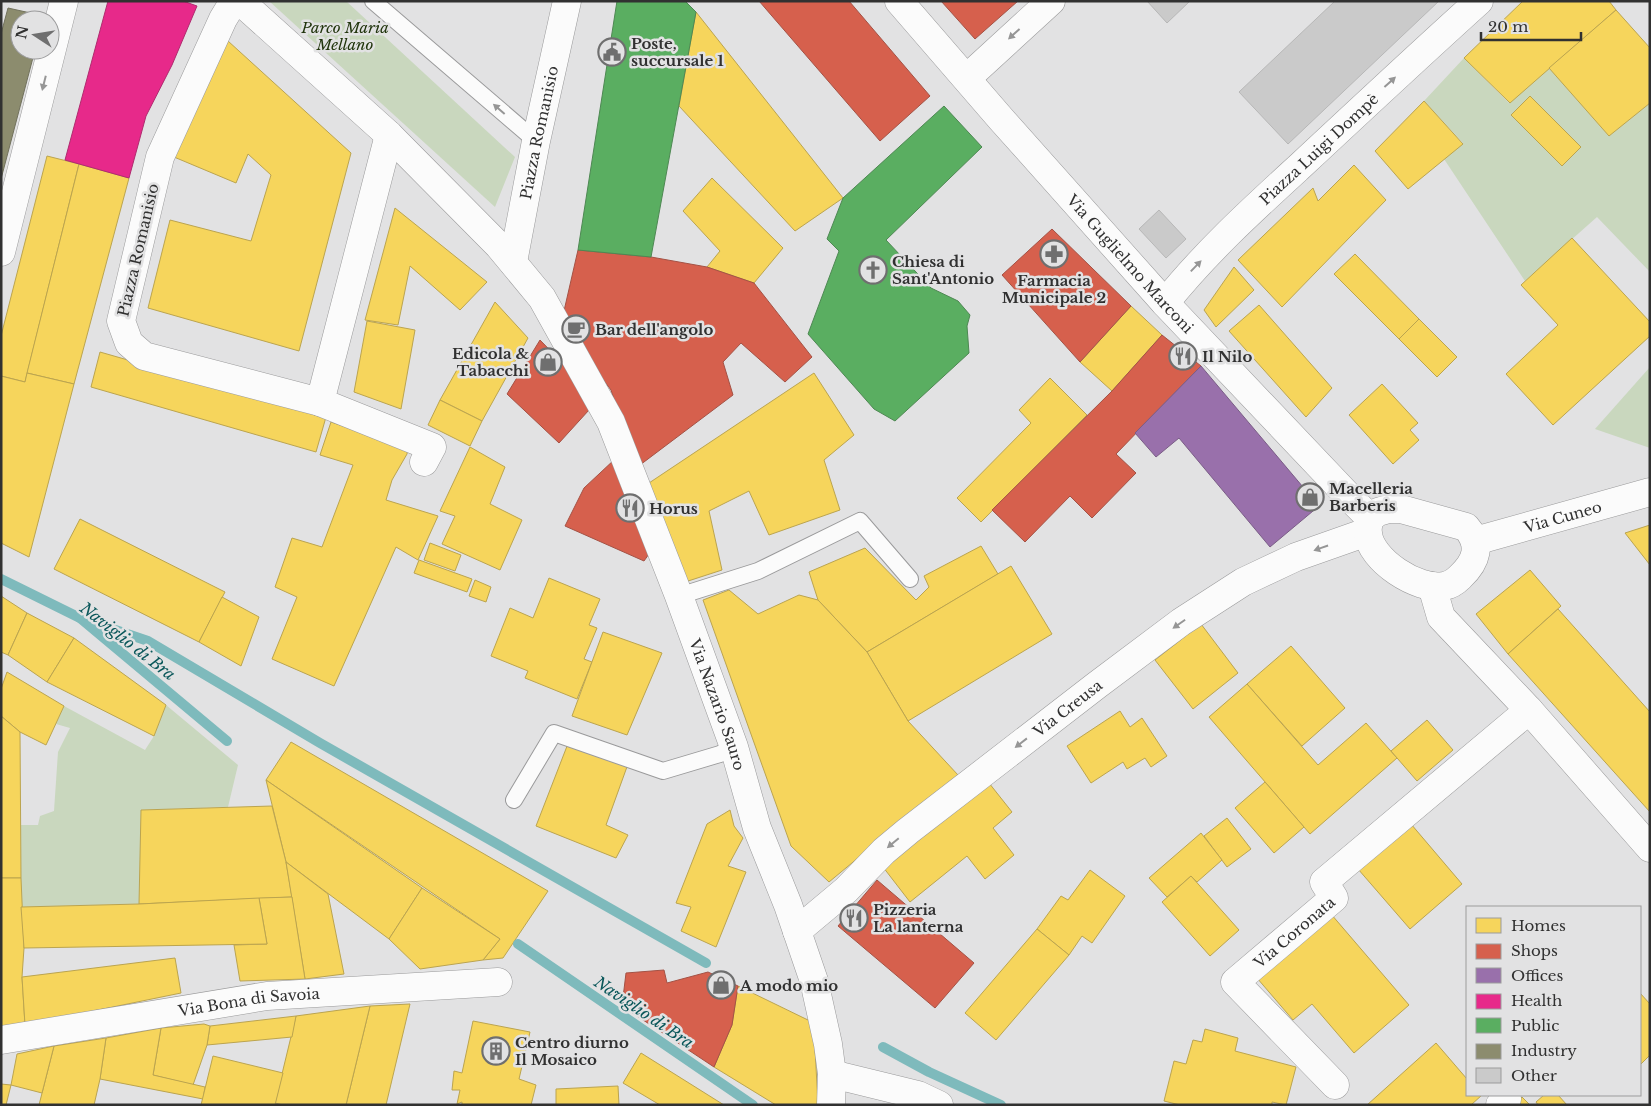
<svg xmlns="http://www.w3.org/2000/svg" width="1651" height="1106" viewBox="0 0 1651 1106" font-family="'Libre Baskerville',serif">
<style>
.green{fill:#c9d7be}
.homes{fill:#f6d55c;stroke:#bba44f}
.shops{fill:#d6604d;stroke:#a45245}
.offices{fill:#9970ab;stroke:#7a5d86}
.health{fill:#e7298a;stroke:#b02b6f}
.public{fill:#5aae61;stroke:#4e8853}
.industry{fill:#8c8c6e;stroke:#71715c}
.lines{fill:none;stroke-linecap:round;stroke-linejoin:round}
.stream{stroke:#7ebabc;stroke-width:10}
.building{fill:#cacaca;stroke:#b7b7b7}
.lane-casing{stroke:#9a9a9b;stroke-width:18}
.street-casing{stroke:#9a9a9b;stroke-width:29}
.secondary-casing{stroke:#9a9a9b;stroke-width:29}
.lane{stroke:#fbfbfb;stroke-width:16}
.street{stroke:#fbfbfb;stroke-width:28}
.secondary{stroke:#fbfbfb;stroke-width:28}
.oneway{fill:#969696}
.labels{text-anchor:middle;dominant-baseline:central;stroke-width:5;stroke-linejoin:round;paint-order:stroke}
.park-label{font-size:15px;font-style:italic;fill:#21350d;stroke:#e2e2e3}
.poi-label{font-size:15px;font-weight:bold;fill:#313131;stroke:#e2e2e3;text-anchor:start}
.street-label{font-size:15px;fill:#313131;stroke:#e2e2e3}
.water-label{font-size:16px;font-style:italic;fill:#0a575a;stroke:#e2e2e3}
</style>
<rect width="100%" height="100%" fill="#e2e2e3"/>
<g class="green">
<polygon points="269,1 346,1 515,157 495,207"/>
<polygon points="1464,58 1509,103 1549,68 1609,136 1650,103 1650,272 1597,217 1525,281 1444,159 1463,143 1424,101"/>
<polygon points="1650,367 1650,448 1595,429"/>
<polygon points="166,705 238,765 228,807 141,810 139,904 21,907 21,825 38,825 40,816 54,811 58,752 70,728 56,724 64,706 145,750 154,736"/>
</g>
<g class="homes">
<polygon points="1523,1 1609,1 1616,10 1510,103 1464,58"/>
<polygon points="1616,10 1650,48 1650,103 1609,136 1549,68"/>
<polygon points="696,12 843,198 795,231 679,106"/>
<polygon points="228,41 351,153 299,351 148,308 170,220 251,241 271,175 248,154 236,183 174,157"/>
<polygon points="1530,96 1581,147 1562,166 1511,115"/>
<polygon points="1424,101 1463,144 1408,189 1375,151"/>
<polygon points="47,156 79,164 25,382 1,376 1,336"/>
<polygon points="79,164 129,178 74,384 27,373"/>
<polygon points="1354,165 1386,200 1282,307 1238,260 1313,188 1318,201"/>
<polygon points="712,178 783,248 754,283 707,267 720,251 683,211"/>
<polygon points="395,208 487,282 460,310 410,266 398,325 365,320"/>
<polygon points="1572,238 1650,322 1650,336 1553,425 1506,374 1558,325 1521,285"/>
<polygon points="1355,254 1419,319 1399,339 1334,274"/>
<polygon points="1234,267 1254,290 1216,327 1204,310"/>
<polygon points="495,302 528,338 482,421 440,400"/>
<polygon points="1259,305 1332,388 1306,417 1229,331"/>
<polygon points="1131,306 1162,335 1112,391 1080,362"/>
<polygon points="1419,319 1457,357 1437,377 1399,339"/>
<polygon points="367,321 415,330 401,409 354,392"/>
<polygon points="100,352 326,417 316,452 91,387"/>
<polygon points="27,373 74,384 29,557 1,543 1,376 25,382"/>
<polygon points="814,373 854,435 824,460 840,510 769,535 749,491 709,511 722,570 682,583 646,485"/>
<polygon points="1050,378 1087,415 981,522 957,498 1031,423 1019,410"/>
<polygon points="1382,384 1418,423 1410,430 1419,440 1393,464 1349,415"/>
<polygon points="440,400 482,421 470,446 428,425"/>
<polygon points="331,422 408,448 407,454 392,480 386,500 438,516 418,560 396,547 334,686 272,659 297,597 275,587 292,538 322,547 353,465 320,455"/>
<polygon points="470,447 505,467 490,504 522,520 500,570 442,544 455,516 440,511"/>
<polygon points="80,519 225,592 199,642 54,569"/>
<polygon points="1650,525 1650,565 1625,533"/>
<polygon points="430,543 461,555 455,571 424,560"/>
<polygon points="981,546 998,574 867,652 818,600 809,572 865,548 916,600 929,587 924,576"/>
<polygon points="419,560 472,579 467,592 414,573"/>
<polygon points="1011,566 1052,634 908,721 867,652"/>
<polygon points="1530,570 1561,606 1508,654 1476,614"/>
<polygon points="549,578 600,599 589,625 597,628 584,659 592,662 577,699 525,678 528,671 491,656 510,608 533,618"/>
<polygon points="475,580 491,587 486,602 469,596"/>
<polygon points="729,590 758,614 799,595 818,600 867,652 908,721 958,775 829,882 791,846 703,600"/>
<polygon points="1,596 27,613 8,655 1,652"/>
<polygon points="222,597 259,617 241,666 199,642"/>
<polygon points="1558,609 1650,712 1650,812 1508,654"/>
<polygon points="27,613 74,638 47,682 8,655"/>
<polygon points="1201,624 1238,673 1193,709 1155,660"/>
<polygon points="603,632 662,653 627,735 572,716"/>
<polygon points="74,638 166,705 154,736 47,682"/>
<polygon points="1291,646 1345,708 1302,746 1247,684"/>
<polygon points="7,672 64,706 46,745 20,732 1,716 1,689"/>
<polygon points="1247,684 1318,765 1366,723 1397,758 1310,834 1209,717"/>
<polygon points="1120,711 1130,727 1142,718 1167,756 1151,767 1145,758 1127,769 1123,762 1091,783 1067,746"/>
<polygon points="1,716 20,732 21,878 1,878"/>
<polygon points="1427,720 1453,750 1417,781 1391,751"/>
<polygon points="569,741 628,764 606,825 628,835 616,858 536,826"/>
<polygon points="291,742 548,891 503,958 483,960 500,939 266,780"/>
<polygon points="266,780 422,888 389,939 286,862"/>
<polygon points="1265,782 1304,827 1274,853 1235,808"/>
<polygon points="989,783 1012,812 993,828 1014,855 985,879 967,856 910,902 883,867"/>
<polygon points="272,806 286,862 292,897 139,904 141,810"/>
<polygon points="730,810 734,826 743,838 728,866 746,872 716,947 681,931 691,907 676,903 707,824"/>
<polygon points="1227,818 1251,849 1227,867 1204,836"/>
<polygon points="1411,824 1462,884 1410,929 1358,869"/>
<polygon points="1201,833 1222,860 1197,882 1191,876 1167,897 1149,878"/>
<polygon points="286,862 328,894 344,974 305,979"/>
<polygon points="1090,870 1125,896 1092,943 1082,936 1069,955 1037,929 1061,896 1068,900"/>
<polygon points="1191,876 1239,930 1210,956 1162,902"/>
<polygon points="1,878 21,878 24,948 22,977 25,1025 1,1028"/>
<polygon points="422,888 500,939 483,960 420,969 389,939"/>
<polygon points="292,897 305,979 240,981 234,945 267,944 259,898"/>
<polygon points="259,898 267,944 24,948 21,907 139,904"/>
<polygon points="1331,914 1409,1005 1354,1053 1312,1004 1293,1020 1257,978"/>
<polygon points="1037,929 1069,955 996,1040 965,1013"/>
<polygon points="175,958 181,993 25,1025 22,977"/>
<polygon points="738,986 810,1021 815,1048 818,1105 776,1105 714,1067 732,1025"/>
<polygon points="1640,993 1650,1004 1650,1055 1640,1065"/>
<polygon points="410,1004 386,1105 346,1105 370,1006"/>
<polygon points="370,1006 346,1105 283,1105 275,1103 296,1016"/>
<polygon points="296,1016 292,1037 207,1045 210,1026"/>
<polygon points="473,1021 530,1032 519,1079 536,1085 531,1105 462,1105 462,1102 457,1104 460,1090 452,1090 454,1071 462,1073"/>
<polygon points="204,1024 210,1026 207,1045 193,1085 153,1075 161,1028"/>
<polygon points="161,1028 153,1075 205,1087 203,1099 100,1079 106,1038"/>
<polygon points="1205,1029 1238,1038 1235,1051 1296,1067 1286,1105 1272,1102 1272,1105 1180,1105 1164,1101 1174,1061 1186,1064 1193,1040 1202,1042"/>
<polygon points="106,1038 100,1079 94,1105 39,1105 54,1046"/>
<polygon points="1436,1043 1467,1079 1467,1095 1482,1095 1471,1105 1367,1105"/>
<polygon points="54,1046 42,1093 11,1085 17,1054"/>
<polygon points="641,1053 724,1105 660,1105 623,1083"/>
<polygon points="213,1056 283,1073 275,1105 201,1105"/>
<polygon points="1,1084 11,1085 6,1105 1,1105"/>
<polygon points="618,1086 619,1105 556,1105 556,1089"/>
<polygon points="1544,1095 1558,1095 1567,1105 1538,1105 1536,1102"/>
<polygon points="1522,1097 1530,1105 1514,1105"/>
</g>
<g class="shops">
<polygon points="759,1 849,1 930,96 880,141"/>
<polygon points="941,1 1018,1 975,39"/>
<polygon points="1052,229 1131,306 1080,362 1002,275"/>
<polygon points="578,250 651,257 707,267 754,283 812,357 785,382 741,343 723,362 733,395 636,468 611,390 561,324"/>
<polygon points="1162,335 1201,366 1116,454 1136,473 1092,518 1070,496 1025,542 992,510 1112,391"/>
<polygon points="540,340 571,372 589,410 559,443 507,394"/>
<polygon points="615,459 651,551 644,561 565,526 584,488"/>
<polygon points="877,880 974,963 935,1008 838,926"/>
<polygon points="664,970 667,983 708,972 738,986 732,1025 714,1067 622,1006 626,973"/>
</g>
<polygon class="offices" points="1201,366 1319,506 1270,547 1179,438 1156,457 1135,433"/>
<polygon class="health" points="108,1 183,1 197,6 172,65 146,116 129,178 65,160"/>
<g class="public">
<polygon points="617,1 685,1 696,12 651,257 578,250"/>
<polygon points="944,106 982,147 886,240 931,288 958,301 970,315 967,326 969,353 895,421 874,409 808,334 839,251 827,239 843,198"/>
</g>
<polygon class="industry" points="8,8 44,16 43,20 20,20 20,50 35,50 1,179 1,34"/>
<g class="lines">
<g class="stream">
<polyline points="1,579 80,618 227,741"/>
<polyline points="80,618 148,641 320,743 706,963"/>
<polyline points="518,944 753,1105"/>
<polyline points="883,1047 929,1072 1001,1105"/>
</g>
</g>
<g class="building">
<polygon points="1147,1 1190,1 1167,23"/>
<polygon points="1335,1 1439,1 1288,144 1239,92"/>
<polygon points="1159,210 1186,239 1166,258 1139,229"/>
</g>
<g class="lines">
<g class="lane-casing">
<g id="lane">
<polyline points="373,1 536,141"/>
<polyline points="679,596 758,571 860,521 910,579"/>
<polyline points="514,800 554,733 663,771 720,754 734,747"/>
</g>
</g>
<g class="street-casing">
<g id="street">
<polyline points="234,1 223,19 160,157 121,321 129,343 144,356 320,402"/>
<path id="s1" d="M240,1L389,135L499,246L542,298L611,422L679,596L734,747L757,828L788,905L814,981L828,1044L832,1074L831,1105"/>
<polyline points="967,78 1051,1"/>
<polyline points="389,135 320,402 432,447 424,462"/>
<polyline points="1,252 64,1"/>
<path id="s2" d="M513,262L536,141L567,1"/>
<path id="s3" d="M1165,303C1205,253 1251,211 1298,168C1358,112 1418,56 1479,1"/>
<polyline points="1432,586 1441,617 1529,710 1650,848"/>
<path id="s4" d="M797,931L846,890L884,851L908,831L1097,685L1181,622L1243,582L1296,557L1367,532"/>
<path id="s5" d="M1,1040L267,996L498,982"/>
<polyline points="832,1074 918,1095 939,1105"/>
<path id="s6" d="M1335,1085L1235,982L1334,898L1324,882L1529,710"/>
<polyline points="1500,1105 1507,1099"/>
</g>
</g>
<g class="secondary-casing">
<g id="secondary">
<path id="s7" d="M899,1L1001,119L1165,303L1352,500L1370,518"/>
<path d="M1388,509H1401L1466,527C1482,545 1477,561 1460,577C1456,581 1450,585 1444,586C1418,591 1370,560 1368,533C1367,528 1369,522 1370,518L1378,512Z"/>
<path id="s8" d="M1475,541L1650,492"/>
</g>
</g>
<use href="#lane" class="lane"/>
<use href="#street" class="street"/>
<use href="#secondary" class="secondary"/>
</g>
<defs><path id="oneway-solid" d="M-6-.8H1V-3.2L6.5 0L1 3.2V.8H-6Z" transform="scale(1.25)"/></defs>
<g class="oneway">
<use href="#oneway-solid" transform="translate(1014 34) rotate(138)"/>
<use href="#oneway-solid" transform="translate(1390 82) rotate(-42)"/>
<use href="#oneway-solid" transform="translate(44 83) rotate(104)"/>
<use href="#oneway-solid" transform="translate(499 109) rotate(-139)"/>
<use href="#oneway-solid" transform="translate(1196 266) rotate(-46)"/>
<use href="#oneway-solid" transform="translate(1321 548) rotate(161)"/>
<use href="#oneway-solid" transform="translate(1179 624) rotate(145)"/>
<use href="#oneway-solid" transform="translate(1021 743) rotate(142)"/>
<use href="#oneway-solid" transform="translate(893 843) rotate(140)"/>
</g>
<defs>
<g id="civic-ring" transform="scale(1.4375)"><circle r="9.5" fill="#e2e2e3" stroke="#6f6f6f" stroke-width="1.5"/><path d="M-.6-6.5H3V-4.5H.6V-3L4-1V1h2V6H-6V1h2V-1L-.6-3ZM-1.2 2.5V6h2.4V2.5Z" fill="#6f6f6f"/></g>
<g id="pharmacy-ring" transform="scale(1.4375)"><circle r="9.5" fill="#e2e2e3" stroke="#6f6f6f" stroke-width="1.5"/><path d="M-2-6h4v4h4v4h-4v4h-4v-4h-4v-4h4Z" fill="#6f6f6f"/></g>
<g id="church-ring" transform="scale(1.4375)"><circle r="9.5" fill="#e2e2e3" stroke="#6f6f6f" stroke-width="1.5"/><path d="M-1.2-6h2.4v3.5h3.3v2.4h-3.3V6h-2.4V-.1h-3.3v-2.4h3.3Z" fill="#6f6f6f"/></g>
<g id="cafe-ring" transform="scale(1.4375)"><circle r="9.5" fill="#e2e2e3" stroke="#6f6f6f" stroke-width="1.5"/><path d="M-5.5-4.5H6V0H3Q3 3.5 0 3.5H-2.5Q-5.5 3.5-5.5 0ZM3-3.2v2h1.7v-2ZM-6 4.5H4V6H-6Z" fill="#6f6f6f"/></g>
<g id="restaurant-ring" transform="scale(1.4375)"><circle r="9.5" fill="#e2e2e3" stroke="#6f6f6f" stroke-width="1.5"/><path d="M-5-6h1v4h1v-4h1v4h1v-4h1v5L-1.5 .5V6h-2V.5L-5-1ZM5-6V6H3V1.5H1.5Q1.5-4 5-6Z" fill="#6f6f6f"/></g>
<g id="shop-ring" transform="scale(1.4375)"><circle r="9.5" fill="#e2e2e3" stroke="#6f6f6f" stroke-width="1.5"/><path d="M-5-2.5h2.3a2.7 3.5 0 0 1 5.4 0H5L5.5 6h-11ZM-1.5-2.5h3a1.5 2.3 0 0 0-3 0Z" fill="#6f6f6f"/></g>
<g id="building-ring" transform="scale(1.4375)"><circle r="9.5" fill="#e2e2e3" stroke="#6f6f6f" stroke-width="1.5"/><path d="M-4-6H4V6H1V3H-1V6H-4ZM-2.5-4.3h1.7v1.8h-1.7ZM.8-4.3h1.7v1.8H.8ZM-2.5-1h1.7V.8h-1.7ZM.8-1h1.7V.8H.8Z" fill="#6f6f6f"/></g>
</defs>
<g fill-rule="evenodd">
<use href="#civic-ring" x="612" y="52"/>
<use href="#pharmacy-ring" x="1054" y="254"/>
<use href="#church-ring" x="873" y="270"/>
<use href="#cafe-ring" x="576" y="329"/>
<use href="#restaurant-ring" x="1183" y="356"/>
<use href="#shop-ring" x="548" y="362"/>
<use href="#shop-ring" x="1310" y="497"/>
<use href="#restaurant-ring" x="630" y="508"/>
<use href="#restaurant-ring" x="854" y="918"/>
<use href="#shop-ring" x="721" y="985"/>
<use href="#building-ring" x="496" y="1051"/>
</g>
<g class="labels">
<g class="park-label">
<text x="345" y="27">Parco Maria<tspan x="345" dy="17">Mellano</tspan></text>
</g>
<g class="poi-label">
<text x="631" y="43">Poste,<tspan x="631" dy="17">succursale 1</tspan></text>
<text x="892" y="261">Chiesa di<tspan x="892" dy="17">Sant'Antonio</tspan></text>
<text x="1054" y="280" text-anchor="middle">Farmacia<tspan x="1054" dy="17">Municipale 2</tspan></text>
<text x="595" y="329">Bar dell'angolo</text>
<text x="529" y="353" text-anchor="end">Edicola &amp;<tspan x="529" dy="17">Tabacchi</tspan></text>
<text x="1202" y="356">Il Nilo</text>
<text x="1329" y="488">Macelleria<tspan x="1329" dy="17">Barberis</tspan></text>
<text x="649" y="508">Horus</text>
<text x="873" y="909">Pizzeria<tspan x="873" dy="17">La lanterna</tspan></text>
<text x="740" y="985">A modo mio</text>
<text x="515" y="1042">Centro diurno<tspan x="515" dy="17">Il Mosaico</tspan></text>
</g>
<g class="street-label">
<text stroke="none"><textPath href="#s2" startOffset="132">Piazza Romanisio</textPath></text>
<text stroke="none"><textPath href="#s3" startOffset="218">Piazza Luigi Dompè</textPath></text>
<text transform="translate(138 250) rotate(-77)">Piazza Romanisio</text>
<text stroke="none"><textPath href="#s7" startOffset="350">Via Guglielmo Marconi</textPath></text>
<text stroke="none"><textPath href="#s8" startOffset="91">Via Cuneo</textPath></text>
<text stroke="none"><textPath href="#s1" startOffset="868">Via Nazario Sauro</textPath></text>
<text stroke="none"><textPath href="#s4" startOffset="351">Via Creusa</textPath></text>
<text stroke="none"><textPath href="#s6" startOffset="221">Via Coronata</textPath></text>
<text stroke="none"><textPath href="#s5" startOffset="251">Via Bona di Savoia</textPath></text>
</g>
<g class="water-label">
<text transform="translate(128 641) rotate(38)">Naviglio di Bra</text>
<text transform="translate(644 1012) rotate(34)">Naviglio di Bra</text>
</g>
</g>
<rect width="1651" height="1106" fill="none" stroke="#313131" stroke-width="5"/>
<rect x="1466" y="906" width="175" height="190" fill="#e2e2e3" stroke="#9b9b9c"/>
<rect x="1476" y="918" width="25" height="15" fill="#f6d55c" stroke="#9b9b9c"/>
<text x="1511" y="931" font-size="15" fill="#313131">Homes</text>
<rect x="1476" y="944" width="25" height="15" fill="#d6604d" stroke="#9b9b9c"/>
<text x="1511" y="956" font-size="15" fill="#313131">Shops</text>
<rect x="1476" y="968" width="25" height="15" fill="#9970ab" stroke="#9b9b9c"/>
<text x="1511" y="981" font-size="15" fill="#313131">Offices</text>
<rect x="1476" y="994" width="25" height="15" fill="#e7298a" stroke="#9b9b9c"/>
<text x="1511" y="1006" font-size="15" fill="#313131">Health</text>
<rect x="1476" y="1018" width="25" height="15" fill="#5aae61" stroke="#9b9b9c"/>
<text x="1511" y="1031" font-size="15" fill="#313131">Public</text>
<rect x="1476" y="1044" width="25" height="15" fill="#8c8c6e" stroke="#9b9b9c"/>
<text x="1511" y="1056" font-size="15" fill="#313131">Industry</text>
<rect x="1476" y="1068" width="25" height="15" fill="#cacaca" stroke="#9b9b9c"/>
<text x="1511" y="1081" font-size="15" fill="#313131">Other</text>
<g transform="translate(35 35) rotate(282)"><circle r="24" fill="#e2e2e3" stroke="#9b9b9c"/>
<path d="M0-4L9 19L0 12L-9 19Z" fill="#6f6f6f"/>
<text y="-8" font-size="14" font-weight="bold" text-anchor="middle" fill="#313131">N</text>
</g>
<path d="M1481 32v8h100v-8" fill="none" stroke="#313131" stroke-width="2.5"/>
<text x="1488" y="32" font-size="15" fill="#313131" stroke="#e2e2e3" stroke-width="4" paint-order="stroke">20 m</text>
</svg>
